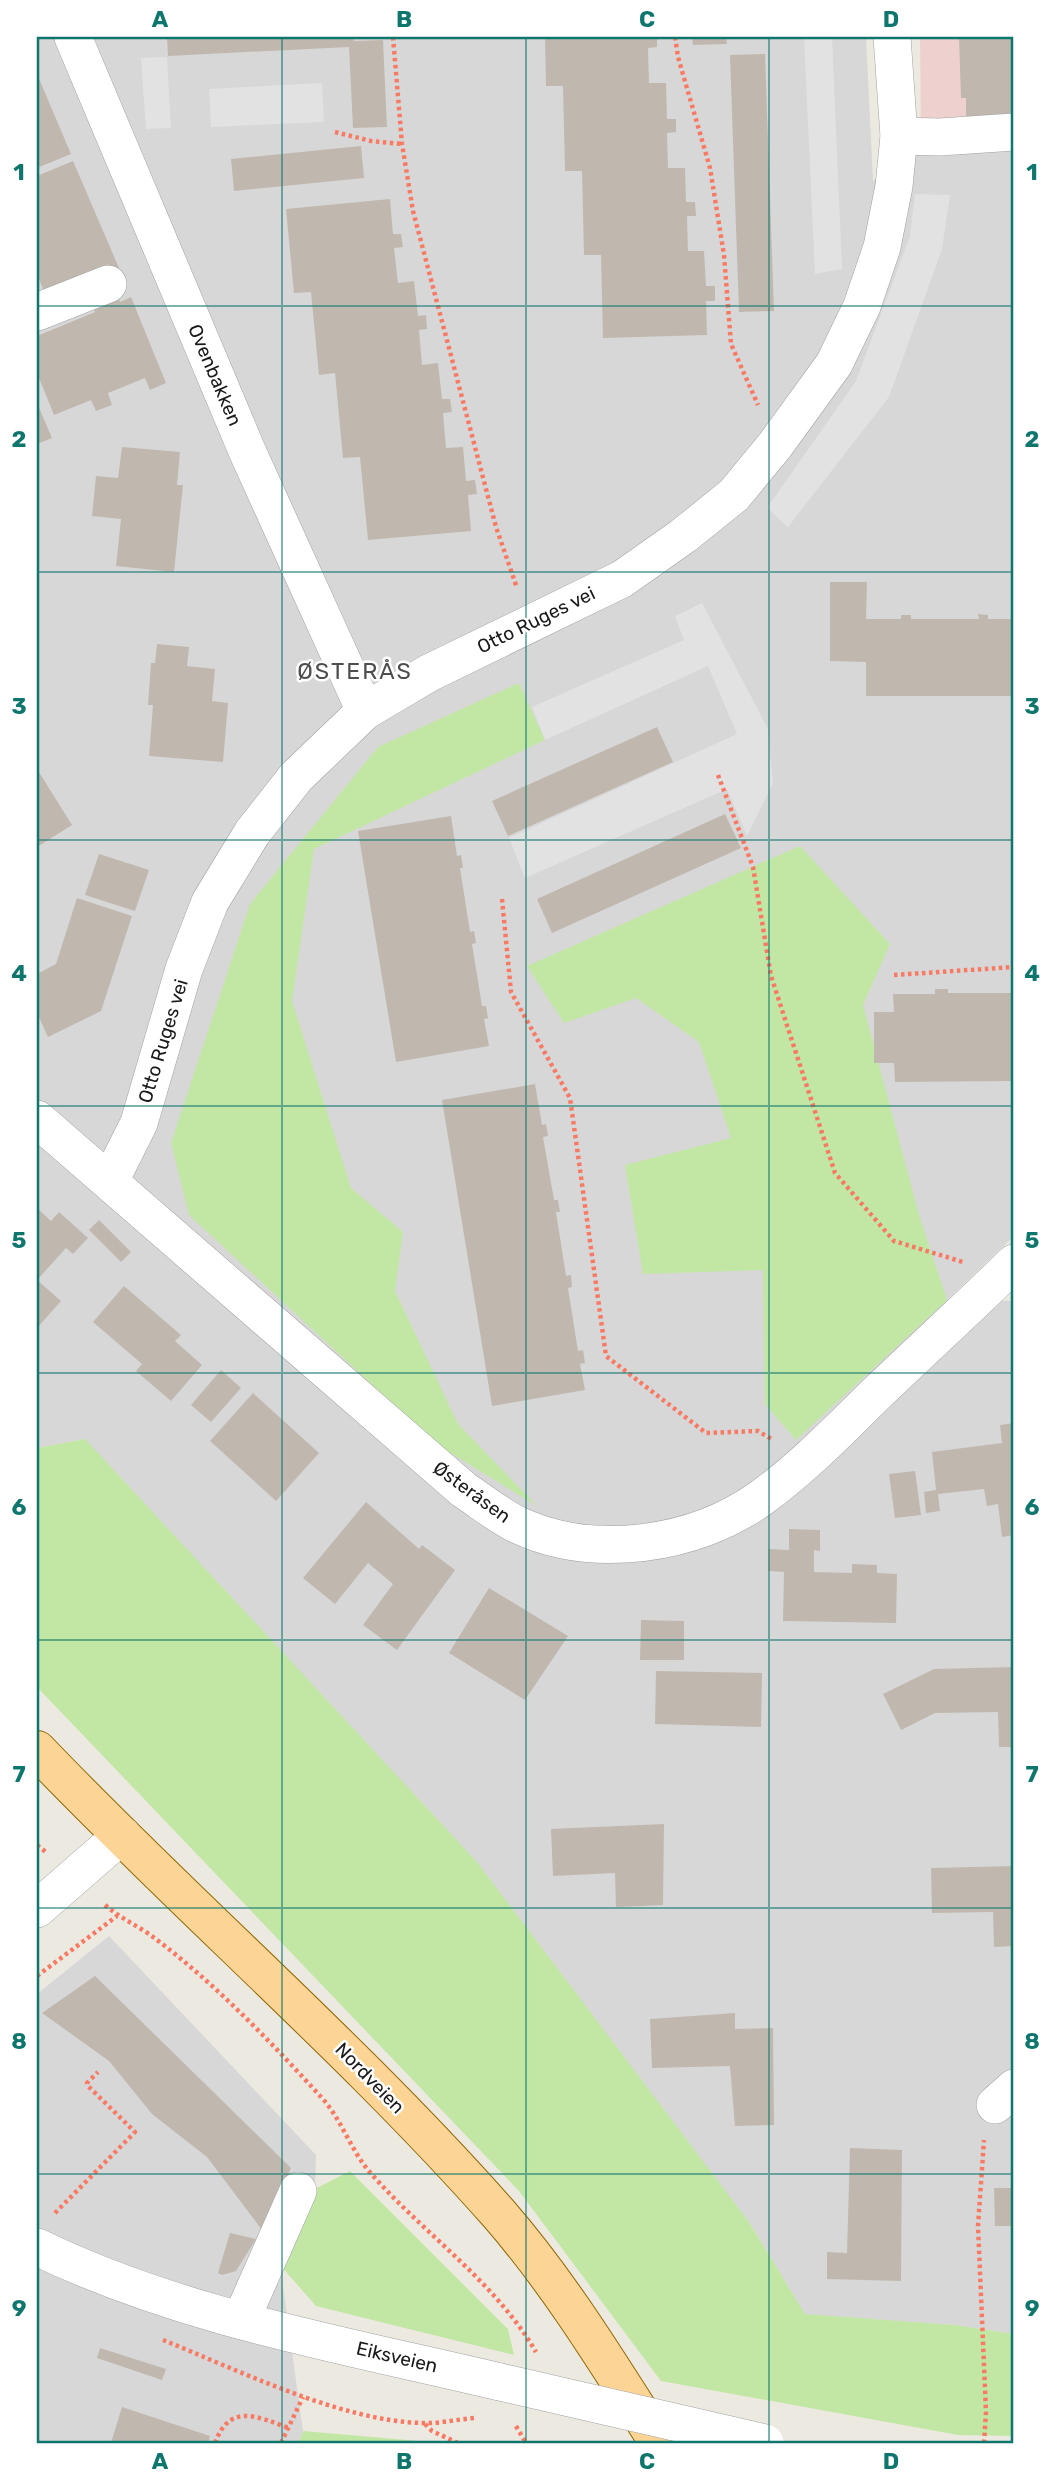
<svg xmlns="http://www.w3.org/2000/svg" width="1051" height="2480" viewBox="0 0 1051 2480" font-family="Rubik,sans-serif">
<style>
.residential{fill:#d8d7d7}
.commercial{fill:#eed1ce}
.grass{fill:#c2e7a4}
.parking{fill:#e2e2e2}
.building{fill:#c0b8af}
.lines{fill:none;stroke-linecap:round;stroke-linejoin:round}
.minor-casing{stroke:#a1a1a1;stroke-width:38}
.major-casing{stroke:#906701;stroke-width:40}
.path{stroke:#f87a64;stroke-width:4.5;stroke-dasharray:3.5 3.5;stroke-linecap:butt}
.minor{stroke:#fff;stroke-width:37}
.major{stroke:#fbd496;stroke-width:38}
.minor-bridge-casing{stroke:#a1a1a1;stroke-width:38;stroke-linecap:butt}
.minor-bridge{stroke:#fff;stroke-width:37}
.grid{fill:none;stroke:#0f766e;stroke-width:2;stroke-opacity:0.55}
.labels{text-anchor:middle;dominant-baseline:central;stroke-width:5;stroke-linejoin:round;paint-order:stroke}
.street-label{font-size:19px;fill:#1a1a1a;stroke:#fff}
.quarter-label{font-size:23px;letter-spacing:2px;fill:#4d4d4d;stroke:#fff}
.neatline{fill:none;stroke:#0f766e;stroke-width:2.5}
.grid-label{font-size:23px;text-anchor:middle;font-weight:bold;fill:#0f766e}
</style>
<rect width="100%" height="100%" fill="#ece9e0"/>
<g class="residential">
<polygon points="37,37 866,37 873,181 921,139 1014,139 1014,1236 948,1299 1014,1301 1014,2334 955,2325 805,2315 749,2222 85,1439 37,1448"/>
<polygon points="109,1936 316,2155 315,2189 280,2265 303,2431 298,2443 37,2443 37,1994"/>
</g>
<polygon class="commercial" points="920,37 1014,37 1014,139 921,139"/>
<g class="grass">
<polygon points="519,683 545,740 314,849 292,1001 351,1188 403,1232 395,1291 458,1424 537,1506 436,1444 189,1215 171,1143 250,904 378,747"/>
<polygon points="800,846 890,944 863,1005 919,1215 947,1300 796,1440 765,1404 763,1270 643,1274 625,1165 731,1138 699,1042 636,998 564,1023 527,966"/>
<polygon points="85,1439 477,1862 749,2222 805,2314 955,2325 1014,2334 1014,2436 958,2435 661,2381 519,2191 37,1687 37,1448"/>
<polygon points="350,2171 508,2329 514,2355 316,2306 280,2265 315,2189"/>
<polygon points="303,2431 441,2443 298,2443"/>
</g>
<g class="parking">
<polygon points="804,37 832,37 842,269 815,274"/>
<polygon points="167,57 171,128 146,129 141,58"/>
<polygon points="322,83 324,122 211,127 209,89"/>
<polygon points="915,194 950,195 942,249 889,397 788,527 767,508 856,381 910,236"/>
<polygon points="702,603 768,729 773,783 747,836 727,789 525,878 509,838 737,734 708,666 545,740 532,707 684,640 675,616"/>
</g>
<g class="building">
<polygon points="167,37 353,37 354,41 383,40 387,127 353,128 349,47 168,56"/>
<polygon points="545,37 657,37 657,47 648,48 649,83 666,83 667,119 676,119 676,132 667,133 668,168 685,168 686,202 695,202 696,216 687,216 688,251 704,251 706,286 715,286 715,301 706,301 707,335 603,338 601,255 584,255 582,171 565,171 563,86 546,86"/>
<polygon points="692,37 726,37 727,44 693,45"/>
<polygon points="959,37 1014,37 1014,116 966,118 966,98 961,98"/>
<polygon points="765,54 774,311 739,312 730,55"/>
<polygon points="37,74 71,154 37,168"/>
<polygon points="361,146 364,178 234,191 231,159"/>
<polygon points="73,161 119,268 47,299 37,274 37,176"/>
<polygon points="390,199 393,234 401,234 403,247 394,248 398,283 414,281 418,316 426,315 427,329 419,330 422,365 438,363 442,399 450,399 452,412 443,413 446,448 463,447 466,481 475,480 477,494 468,495 471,531 368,540 360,457 343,458 335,373 319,375 311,292 294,293 286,209"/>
<polygon points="116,292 120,302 131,297 166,383 150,390 145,378 108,393 112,405 96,411 91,400 54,415 37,373 37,336 95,312 91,302"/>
<polygon points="37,403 52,438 37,444"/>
<polygon points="122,447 180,452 177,485 183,485 174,572 116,566 121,519 92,516 96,476 118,478"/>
<polygon points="830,582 867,582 866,619 901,619 901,615 911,615 911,619 979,619 978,614 988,615 988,619 1014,619 1014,696 866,696 866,662 830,661"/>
<polygon points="157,644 189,647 187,666 215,669 212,701 228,703 223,762 149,756 153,705 148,705 151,663 155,663"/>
<polygon points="657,727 673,762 508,836 492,801"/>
<polygon points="37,769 72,825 37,847"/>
<polygon points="725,814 741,848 552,933 537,899"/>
<polygon points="451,816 457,856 461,855 463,868 460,868 470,932 474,931 476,943 472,944 482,1006 486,1006 488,1018 484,1019 489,1046 396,1062 358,831"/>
<polygon points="99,854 149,870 135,911 85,895"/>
<polygon points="77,898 132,916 101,1011 48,1037 37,1013 37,974 56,964"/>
<polygon points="1011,988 1014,988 1014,1081 895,1082 894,1063 874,1063 874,1012 894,1012 893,994 935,994 935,989 948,989 948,993 1012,993"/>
<polygon points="535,1084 542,1125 546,1124 548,1136 543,1137 554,1200 558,1200 560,1212 556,1212 566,1276 571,1275 572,1287 568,1288 578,1351 583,1350 585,1363 580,1364 585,1390 492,1406 442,1100"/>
<polygon points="37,1208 51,1221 59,1212 88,1238 73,1254 66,1248 37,1280 61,1301 37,1328"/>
<polygon points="99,1220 131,1252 121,1262 89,1230"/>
<polygon points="124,1286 181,1335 175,1341 202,1365 171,1401 136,1371 142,1364 93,1322"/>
<polygon points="221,1370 241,1388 211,1422 191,1405"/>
<polygon points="253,1393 319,1453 276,1501 210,1441"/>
<polygon points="1014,1423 1014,1535 1002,1537 998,1504 987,1506 984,1489 938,1494 940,1511 926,1513 924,1492 936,1490 932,1452 1002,1443 1000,1425"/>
<polygon points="915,1471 921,1515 895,1518 889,1474"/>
<polygon points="366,1502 419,1549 422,1545 455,1570 397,1650 363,1625 393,1584 368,1563 335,1604 303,1578"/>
<polygon points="789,1529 820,1530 820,1551 814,1550 814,1572 852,1573 852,1564 877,1565 877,1573 897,1574 896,1623 783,1621 784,1572 768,1571 768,1549 789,1550"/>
<polygon points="489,1588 568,1636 525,1700 449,1653"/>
<polygon points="641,1620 684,1621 684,1660 640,1660"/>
<polygon points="1014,1667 1014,1747 999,1747 998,1712 935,1713 901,1730 883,1694 934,1669"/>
<polygon points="656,1671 762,1673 761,1727 655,1724"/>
<polygon points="664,1824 663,1905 616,1907 615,1873 553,1876 551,1829"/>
<polygon points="1014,1866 1014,1946 994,1947 993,1912 932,1913 931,1868"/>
<polygon points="95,1976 291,2168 262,2230 207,2157 152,2114 109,2061 42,2013"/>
<polygon points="735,2013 735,2029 773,2028 774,2125 735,2126 730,2066 652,2068 650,2019"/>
<polygon points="850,2148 902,2150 901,2281 827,2279 827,2252 847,2253"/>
<polygon points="994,2188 1012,2188 1013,2226 995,2226"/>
<polygon points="230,2233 256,2239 236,2271 222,2275 218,2273"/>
<polygon points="100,2348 166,2369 162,2380 97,2358"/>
<polygon points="122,2407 210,2436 208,2443 111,2443"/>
</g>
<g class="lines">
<g class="minor-casing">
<g id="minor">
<polyline points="73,37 248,453 365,711"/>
<polyline points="899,136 940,137 1014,132"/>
<polyline points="37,312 108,284"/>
<path d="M37,1119L464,1490C481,1501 499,1516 518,1525C593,1560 694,1546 761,1498C804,1467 841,1428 879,1391C924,1348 970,1306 1014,1263"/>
<polyline points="110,1181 139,1123 184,969 210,902 252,833 296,777 365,711 429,673 622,579 683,536 734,495 776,444 834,364 862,306 882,247 894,186 899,136 892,37"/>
<polyline points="37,1909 122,1835"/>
<polyline points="995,2105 1014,2088"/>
<path d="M37,2247C181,2317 345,2345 500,2382"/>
<polyline points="241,2320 298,2191"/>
</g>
</g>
<g class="major-casing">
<path id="major" d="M37,1750C188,1908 354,2050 499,2214C560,2284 609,2365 659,2443"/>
</g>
<g class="path">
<polyline points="393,37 402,144 413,211 496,527 517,588"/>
<polyline points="675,37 678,57 710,168 724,255 731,344 758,405"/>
<polyline points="335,132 371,141 402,144"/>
<polyline points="718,775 753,867 771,976 835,1173 894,1241 963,1262"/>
<polyline points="502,899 511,992 570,1098 606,1356 706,1433 758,1431 773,1440"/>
<polyline points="894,975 1014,967"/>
<polyline points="37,1845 47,1853"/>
<path d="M105,1905C119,1917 134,1924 149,1934C212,1980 270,2041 322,2098C341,2119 350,2148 368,2170C421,2232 494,2280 536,2352"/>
<polyline points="37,1976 117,1916"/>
<polyline points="55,2213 135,2132 88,2086 87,2083 98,2072"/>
<path d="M163,2340C238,2370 341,2421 422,2423C439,2424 458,2419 475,2418"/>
<polyline points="425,2424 432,2431 458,2443"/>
<polyline points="516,2426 526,2443"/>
<path d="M215,2443C230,2402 258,2417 289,2428"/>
<polyline points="281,2443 303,2397"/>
<polyline points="984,2443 986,2412 978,2226 984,2140"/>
</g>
<use href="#minor" class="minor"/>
<use href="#major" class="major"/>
<g class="minor-bridge-casing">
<polyline id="minor-bridge" points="500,2382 765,2443"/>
</g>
<use href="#minor-bridge" class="minor-bridge"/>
</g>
<path class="grid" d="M282,37V2443M526,37V2443M769,37V2443M37,306H1014M37,572H1014M37,840H1014M37,1106H1014M37,1373H1014M37,1640H1014M37,1908H1014M37,2174H1014"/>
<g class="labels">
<g class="street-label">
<text transform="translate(215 375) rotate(67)">Ovenbakken</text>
<text transform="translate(536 620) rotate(-26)">Otto Ruges vei</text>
<text transform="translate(163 1041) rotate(-73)">Otto Ruges vei</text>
<text transform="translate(472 1492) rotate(36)">Østeråsen</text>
<text transform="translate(370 2078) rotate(46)">Nordveien</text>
<text transform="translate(397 2357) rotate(13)">Eiksveien</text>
</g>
<g class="quarter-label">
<text x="355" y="671">ØSTERÅS</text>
</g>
</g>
<rect width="1051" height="2480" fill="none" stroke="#ffffff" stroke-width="77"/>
<rect x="38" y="38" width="974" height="2404" class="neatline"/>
<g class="grid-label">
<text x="160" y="27">A</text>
<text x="404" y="27">B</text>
<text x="647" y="27">C</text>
<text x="891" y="27">D</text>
<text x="19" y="180">1</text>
<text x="1032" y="180">1</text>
<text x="19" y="447">2</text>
<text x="1032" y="447">2</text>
<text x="19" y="714">3</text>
<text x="1032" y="714">3</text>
<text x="19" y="981">4</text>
<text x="1032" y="981">4</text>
<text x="19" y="1248">5</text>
<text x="1032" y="1248">5</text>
<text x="19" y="1515">6</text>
<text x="1032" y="1515">6</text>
<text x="19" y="1782">7</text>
<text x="1032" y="1782">7</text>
<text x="19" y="2049">8</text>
<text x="1032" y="2049">8</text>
<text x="19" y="2316">9</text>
<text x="1032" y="2316">9</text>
<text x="160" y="2469">A</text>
<text x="404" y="2469">B</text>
<text x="647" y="2469">C</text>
<text x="891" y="2469">D</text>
</g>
</svg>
